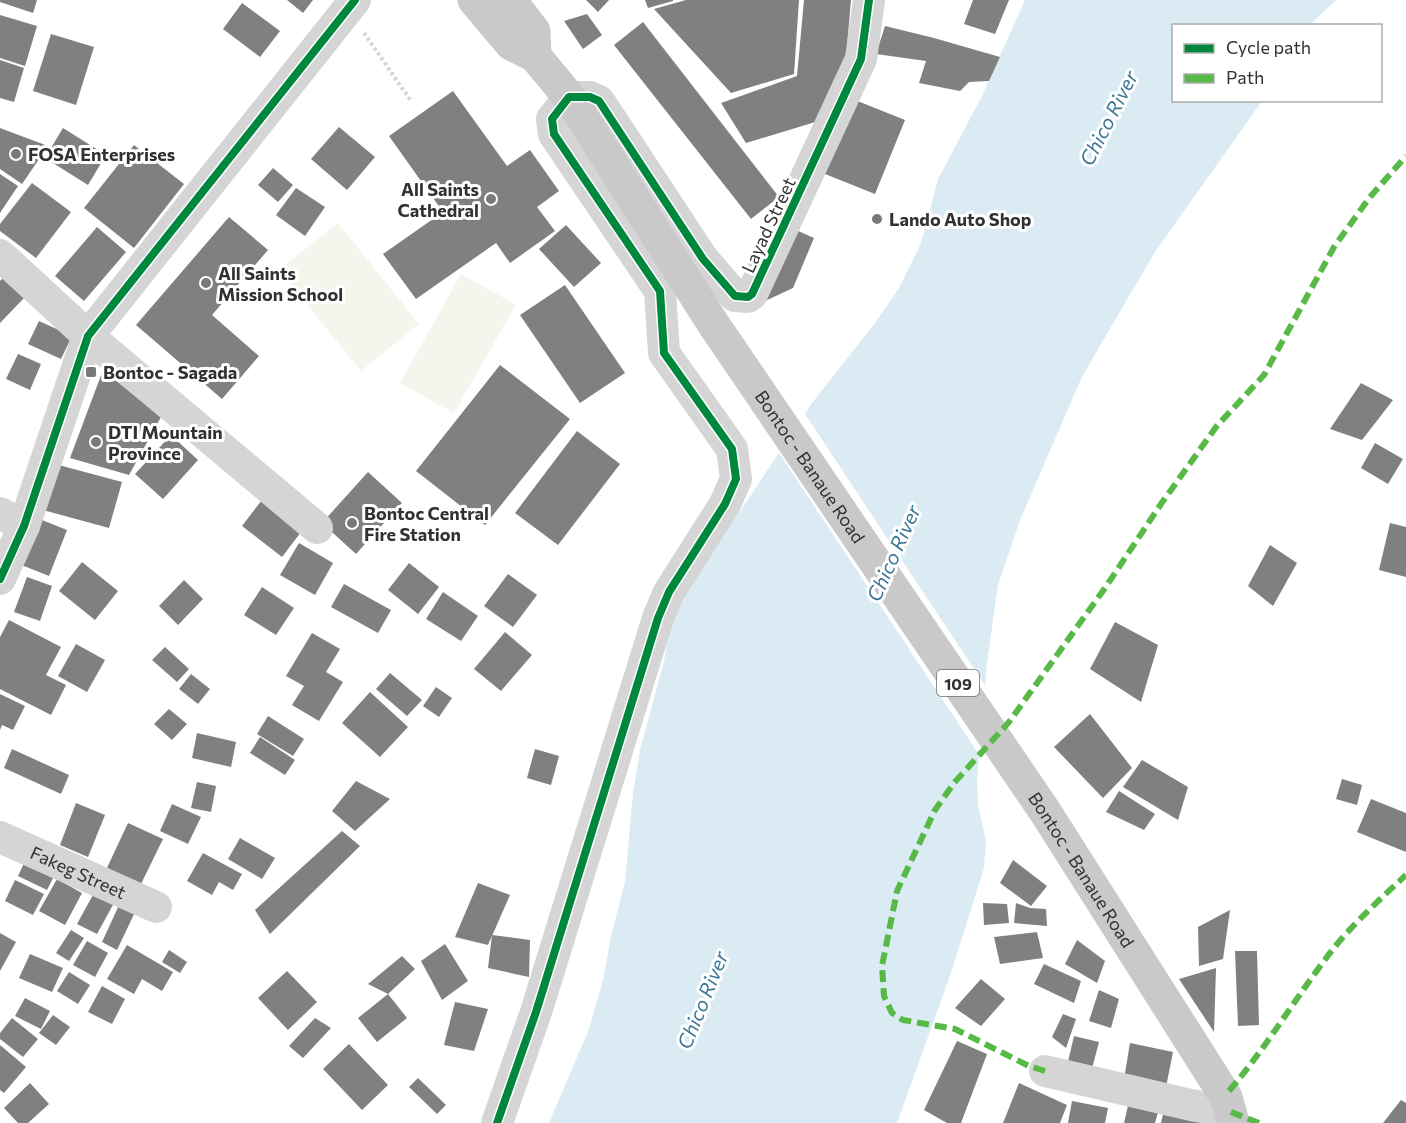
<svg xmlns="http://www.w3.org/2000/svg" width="1406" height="1123" viewBox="0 0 1406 1123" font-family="Commissioner,sans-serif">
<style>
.green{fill:#f2f6ed}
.water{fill:#dbebf3}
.pier{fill:#fff}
.building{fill:#808080}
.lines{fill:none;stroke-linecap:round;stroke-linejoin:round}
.path{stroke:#d5d5d5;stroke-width:4;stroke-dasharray:3 3;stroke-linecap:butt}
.minor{stroke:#d5d5d5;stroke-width:32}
.major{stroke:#c9c9c9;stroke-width:33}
.quiet{stroke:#58b947;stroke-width:6;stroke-dasharray:12 6;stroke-linecap:butt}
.cycleway-casing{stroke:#fff;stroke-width:11}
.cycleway{stroke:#00873e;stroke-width:8}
.poi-dot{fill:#797979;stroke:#fff;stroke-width:2}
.labels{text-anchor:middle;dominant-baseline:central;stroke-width:6;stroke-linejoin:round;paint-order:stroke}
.shield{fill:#fff;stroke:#6f6f6f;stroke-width:1.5}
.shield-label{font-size:16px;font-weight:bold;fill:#313131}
.poi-label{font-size:18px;font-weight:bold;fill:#313131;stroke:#fff;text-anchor:start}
.street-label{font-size:18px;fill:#313131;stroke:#fff}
.water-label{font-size:20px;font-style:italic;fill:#3c7797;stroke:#fff}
</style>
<rect width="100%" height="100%" fill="#fff"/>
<g class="green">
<polygon points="338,223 419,324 361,371 279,270"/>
<polygon points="461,274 516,305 454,413 400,383"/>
</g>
<polygon class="water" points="1025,0 1336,0 1310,25 1174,26 1174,100 1262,101 1155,252 1101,344 1081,379 1020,520 998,585 987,663 977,779 978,805 986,842 984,868 951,973 897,1123 549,1123 589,1029 603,980 611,936 625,882 633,793 640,750 664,661 671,620 684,586 741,510 812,403 875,323 899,288 921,243 938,179 981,98"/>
<polygon class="pier" points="803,411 988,690 982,759 777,450"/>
<g class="building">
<polygon points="0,0 37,0 33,13 0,2"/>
<polygon points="287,0 313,0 303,13"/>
<polygon points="586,0 609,0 598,12"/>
<polygon points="645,0 673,0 673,1 648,8"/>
<polygon points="686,0 799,0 794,74 731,93 654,9"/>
<polygon points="804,0 851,0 844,81 825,119 746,143 721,103 797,76"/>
<polygon points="973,0 1009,0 995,34 964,24"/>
<polygon points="242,3 280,31 260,57 223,29"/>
<polygon points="587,14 602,35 583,49 564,21"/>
<polygon points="0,15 37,26 25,66 0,58"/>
<polygon points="643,22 779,197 751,219 614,45"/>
<polygon points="885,26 934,38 1000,57 989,81 969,82 960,91 919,83 926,61 876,54"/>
<polygon points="51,34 94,47 76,105 33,91"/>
<polygon points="0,60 24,68 14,102 0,98"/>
<polygon points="453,91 507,166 530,150 559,191 537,207 555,231 510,263 496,243 416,299 383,254 443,212 389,136"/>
<polygon points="850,98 905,120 875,194 820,172"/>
<polygon points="339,127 375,157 347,190 311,159"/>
<polygon points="0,128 48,146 22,184 0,169"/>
<polygon points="63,128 106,155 88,185 45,158"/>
<polygon points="134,145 184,184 134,248 84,208"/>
<polygon points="273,168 293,185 278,202 258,185"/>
<polygon points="0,174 18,186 0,213"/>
<polygon points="32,183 71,212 36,258 0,231 0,224"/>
<polygon points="296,188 325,207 305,236 276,215"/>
<polygon points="229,217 268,250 212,315 259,356 222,399 136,325"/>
<polygon points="566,225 601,263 574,287 539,249"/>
<polygon points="97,227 126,252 84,301 55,276"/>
<polygon points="796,230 814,238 793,288 765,301"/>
<polygon points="3,278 24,298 0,323 0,281"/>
<polygon points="565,285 625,373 580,403 520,315"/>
<polygon points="39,321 72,336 61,359 28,344"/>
<polygon points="18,354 41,364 30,390 6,379"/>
<polygon points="500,365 570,419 485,525 416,471"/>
<polygon points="103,370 161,417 129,475 70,458"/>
<polygon points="1361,383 1393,400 1362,440 1330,429"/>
<polygon points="577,431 620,464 558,545 515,513"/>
<polygon points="171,435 198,460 163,499 135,474"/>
<polygon points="1375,443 1403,459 1388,484 1361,468"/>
<polygon points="55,464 122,482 109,528 43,510"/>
<polygon points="368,472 402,503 356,554 322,523"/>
<polygon points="268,492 308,523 282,557 242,526"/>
<polygon points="37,518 67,530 49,576 19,564"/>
<polygon points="1390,523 1406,527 1406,577 1379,570"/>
<polygon points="299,543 333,563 315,595 280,575"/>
<polygon points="1270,545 1297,563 1273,606 1248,586"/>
<polygon points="82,562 118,591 95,620 59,591"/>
<polygon points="409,563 439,587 418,614 388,590"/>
<polygon points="508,574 537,595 513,627 484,606"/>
<polygon points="27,577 52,586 40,621 14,612"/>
<polygon points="184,580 203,599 178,625 159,606"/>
<polygon points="344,584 391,610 378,633 331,607"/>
<polygon points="262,587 294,608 276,635 244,615"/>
<polygon points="443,592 478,616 461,641 426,619"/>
<polygon points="9,620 61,647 46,675 66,685 51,715 0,689 0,637"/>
<polygon points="1115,622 1158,645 1141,702 1090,669"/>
<polygon points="505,632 532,655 501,691 474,669"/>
<polygon points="312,633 340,649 326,672 343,682 319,721 292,705 304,686 286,676"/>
<polygon points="76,644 105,660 87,692 58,676"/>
<polygon points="165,647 189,669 177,682 152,660"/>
<polygon points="390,673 422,700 407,716 376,689"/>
<polygon points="191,674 210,689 198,704 179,689"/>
<polygon points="436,687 452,698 439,717 423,706"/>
<polygon points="370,692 408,727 380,757 342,723"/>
<polygon points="0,694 25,706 13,730 2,725 0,730"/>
<polygon points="169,709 187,724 172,740 154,724"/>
<polygon points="1090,714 1132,768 1103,798 1054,747"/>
<polygon points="268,716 304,739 293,756 257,734"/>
<polygon points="197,733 236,742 231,767 192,758"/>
<polygon points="260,737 295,760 285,775 250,753"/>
<polygon points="12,749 69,775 61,794 4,768"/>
<polygon points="535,749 559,756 551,785 527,778"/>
<polygon points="1142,760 1188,787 1178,820 1123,787"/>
<polygon points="1342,779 1362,785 1357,805 1336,799"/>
<polygon points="356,781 390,799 355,831 332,811"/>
<polygon points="197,782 216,786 211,812 191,808"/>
<polygon points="1119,791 1155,814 1144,830 1106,812"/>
<polygon points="1371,799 1406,813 1406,852 1357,832"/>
<polygon points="76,803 105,815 88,857 60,845"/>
<polygon points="172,804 201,817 188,844 160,831"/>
<polygon points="128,823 163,839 140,886 106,870"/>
<polygon points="342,831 360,846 270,934 255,910"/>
<polygon points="240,838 275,858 262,879 228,859"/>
<polygon points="203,853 242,874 233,890 219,882 212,895 187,881"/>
<polygon points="26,859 55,874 47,890 18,876"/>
<polygon points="1013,860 1047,886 1031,906 1000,883"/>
<polygon points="57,879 82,893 65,925 39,911"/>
<polygon points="15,880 44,894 33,915 5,901"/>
<polygon points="478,883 510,895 488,945 455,937"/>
<polygon points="94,893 114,903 97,934 77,924"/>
<polygon points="120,903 136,910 117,950 102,942"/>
<polygon points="983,903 1007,904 1009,923 984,925"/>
<polygon points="1016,903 1030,908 1046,909 1047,926 1014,923"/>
<polygon points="1230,910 1223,959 1199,966 1198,927"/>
<polygon points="71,930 84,938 69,961 56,953"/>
<polygon points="1037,932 1043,958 1000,964 994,937"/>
<polygon points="0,933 16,942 0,971"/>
<polygon points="492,935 530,940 529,977 488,968"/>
<polygon points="1077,940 1105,961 1097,983 1065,964"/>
<polygon points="87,941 108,953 95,977 73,965"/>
<polygon points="445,944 468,981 442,1000 421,961"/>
<polygon points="127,945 173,972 162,991 142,979 134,994 107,979"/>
<polygon points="169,950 187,962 180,973 162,962"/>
<polygon points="1235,951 1257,951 1259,1025 1238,1026"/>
<polygon points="30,954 63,968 52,992 19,978"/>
<polygon points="402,956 415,969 388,994 368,984"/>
<polygon points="1044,964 1081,981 1074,1003 1034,984"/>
<polygon points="1216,968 1214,1032 1179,979"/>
<polygon points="287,971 317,1002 288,1030 258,998"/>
<polygon points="69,972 90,985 78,1004 57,991"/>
<polygon points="981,979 1005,999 981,1026 955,1008"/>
<polygon points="102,986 125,999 112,1024 88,1012"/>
<polygon points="1099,990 1119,999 1111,1028 1089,1021"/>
<polygon points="388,994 407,1018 377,1042 358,1018"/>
<polygon points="25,998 50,1011 41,1029 15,1016"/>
<polygon points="455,1002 488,1009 474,1051 444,1045"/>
<polygon points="1063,1014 1076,1019 1066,1048 1052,1037"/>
<polygon points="53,1015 70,1027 56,1045 39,1033"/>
<polygon points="12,1018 38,1039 23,1057 0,1039 0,1033"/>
<polygon points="315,1018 331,1028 303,1058 289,1046"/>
<polygon points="1074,1036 1099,1042 1090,1076 1066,1070"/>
<polygon points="957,1041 987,1054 961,1123 947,1123 924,1110"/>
<polygon points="1130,1043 1173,1052 1166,1087 1124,1079"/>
<polygon points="349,1044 388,1085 362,1110 323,1069"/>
<polygon points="0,1045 26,1067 4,1093 0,1090"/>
<polygon points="418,1078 446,1105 437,1114 409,1087"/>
<polygon points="30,1083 49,1104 28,1123 18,1123 4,1108"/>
<polygon points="1019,1083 1067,1105 1060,1123 1003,1123"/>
<polygon points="1130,1097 1161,1102 1155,1123 1124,1123"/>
<polygon points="1401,1100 1406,1103 1406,1123 1383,1123"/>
<polygon points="1072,1101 1108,1108 1105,1123 1068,1123"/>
<polygon points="1165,1105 1211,1123 1161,1123"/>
</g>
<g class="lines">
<polyline class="path" points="364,33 411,101"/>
<g class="minor">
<polyline points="0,255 88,336 317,528"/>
<polyline points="0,513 24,526"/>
<polyline points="0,579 24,526 88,336 355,0"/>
<path id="s1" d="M0,837L156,907"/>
<polyline points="1045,1071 1191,1105 1231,1112"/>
<polyline points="497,1123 536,1012 658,618 669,592 725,504 736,479 732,449 664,353 660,291 554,134 552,119 569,97 590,97 599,101 703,259 735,296 748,297 752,294 861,59 869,0"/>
</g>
<g class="major">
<path id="s2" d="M474,0L511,44L535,56L569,97L714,325L1046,813L1226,1097L1233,1123"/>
<polyline points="510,0 534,31 535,56"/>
</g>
<g class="quiet">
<polyline points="1045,1071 1029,1066 955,1029 903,1020 892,1013 884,996 882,966 897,891 935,810 954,783 1009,722 1105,588 1161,504 1216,427 1264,375 1334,247 1370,197 1406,156"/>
<path d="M1229,1091C1265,1049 1291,1005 1324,961C1347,929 1377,902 1406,875"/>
<polyline points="1231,1112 1259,1123"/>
</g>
<g class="cycleway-casing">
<g id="cycleway">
<polyline points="0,579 24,526 88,336 355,0"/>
<polyline points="497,1123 536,1012 658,618 669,592 725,504 736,479 732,449 664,353 660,291 554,134 552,119 569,97 590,97 599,101 703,259 735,296 748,297 752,294 861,59 869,0"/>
</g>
</g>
<use href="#cycleway" class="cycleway"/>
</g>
<g class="poi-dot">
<circle cx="16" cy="154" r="6"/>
<circle cx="491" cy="199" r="6"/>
<circle cx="877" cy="219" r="6"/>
<circle cx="206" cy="283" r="6"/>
<rect x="85" y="366" width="12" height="12" rx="3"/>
<circle cx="96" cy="442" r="6"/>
<circle cx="352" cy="523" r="6"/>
</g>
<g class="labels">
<rect class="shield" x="937" y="670" width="42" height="26" rx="4.5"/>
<g class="shield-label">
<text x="958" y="683">109</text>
</g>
<g class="poi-label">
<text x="28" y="154">FOSA Enterprises</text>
<text x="479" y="189" text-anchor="end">All Saints<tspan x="479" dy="21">Cathedral</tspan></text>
<text x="889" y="219">Lando Auto Shop</text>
<text x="218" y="273">All Saints<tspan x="218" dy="21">Mission School</tspan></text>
<text x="103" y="372">Bontoc - Sagada</text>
<text x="108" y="432">DTI Mountain<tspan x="108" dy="21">Province</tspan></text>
<text x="364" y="513">Bontoc Central<tspan x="364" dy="21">Fire Station</tspan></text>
</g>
<g class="street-label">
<text transform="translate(768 225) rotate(-65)">Layad Street</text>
<text stroke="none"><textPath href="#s2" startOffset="579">Bontoc - Banaue Road</textPath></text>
<text stroke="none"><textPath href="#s2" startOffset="1065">Bontoc - Banaue Road</textPath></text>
<text stroke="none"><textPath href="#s1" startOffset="86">Fakeg Street</textPath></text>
</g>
<g class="water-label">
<text transform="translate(1108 118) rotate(-63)">Chico River</text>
<text transform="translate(893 553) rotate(-66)">Chico River</text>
<text transform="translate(702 1000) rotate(-68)">Chico River</text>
</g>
</g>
<rect x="1172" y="24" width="210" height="78" fill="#ffffff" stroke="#adadad" stroke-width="1.5"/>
<rect x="1184" y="44" width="30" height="9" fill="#00873e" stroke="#adadad" stroke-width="1.5"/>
<text x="1226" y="54" font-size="18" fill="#313131">Cycle path</text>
<rect x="1184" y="74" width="30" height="9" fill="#58b947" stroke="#adadad" stroke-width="1.5"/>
<text x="1226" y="84" font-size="18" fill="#313131">Path</text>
</svg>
